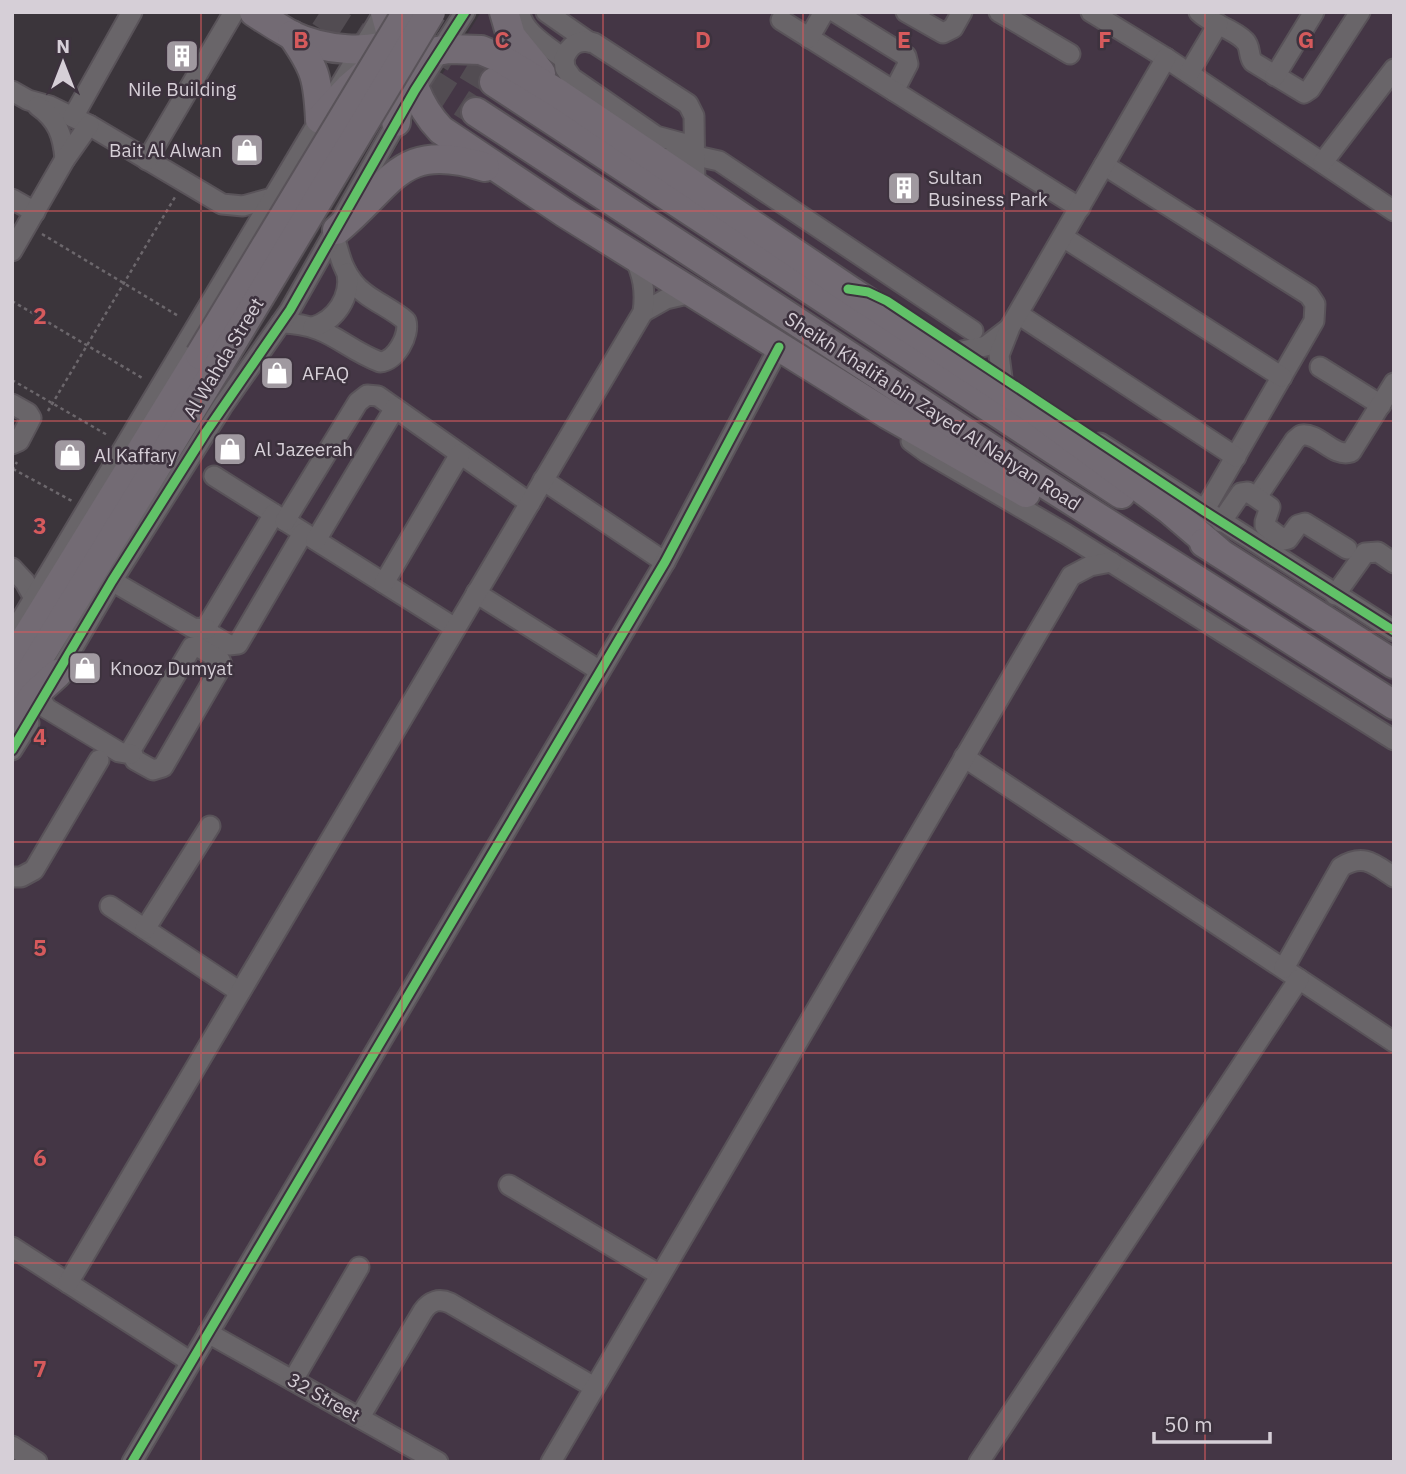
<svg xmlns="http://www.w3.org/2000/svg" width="1406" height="1474" viewBox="0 0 1406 1474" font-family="'IBM Plex Sans',sans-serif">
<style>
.built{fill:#443645}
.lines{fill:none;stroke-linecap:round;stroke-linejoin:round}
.highway-tunnel{stroke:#524c52;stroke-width:28;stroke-dasharray:28 14;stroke-linecap:butt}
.minor-casing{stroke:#595359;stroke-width:23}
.highway-casing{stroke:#595359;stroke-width:32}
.path{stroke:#6c676c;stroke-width:2.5;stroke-dasharray:3.5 3.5;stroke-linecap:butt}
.minor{stroke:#696569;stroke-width:19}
.highway{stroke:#736b74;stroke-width:28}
.highway-bridge-casing{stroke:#595359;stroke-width:32;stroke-linecap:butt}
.highway-bridge{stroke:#736b74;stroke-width:28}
.cycleway-casing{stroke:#3d323e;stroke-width:13}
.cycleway{stroke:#61c268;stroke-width:9}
.grid{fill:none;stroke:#d65a5c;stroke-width:2;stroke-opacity:0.55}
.labels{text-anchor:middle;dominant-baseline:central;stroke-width:5;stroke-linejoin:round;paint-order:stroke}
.poi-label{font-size:19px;fill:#d6cfd7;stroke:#3d323e;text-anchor:start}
.street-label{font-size:19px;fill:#d6cfd7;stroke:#3d323e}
.grid-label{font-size:23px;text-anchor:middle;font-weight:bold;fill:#d65a5c;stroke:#3d323e;stroke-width:5;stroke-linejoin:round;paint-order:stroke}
</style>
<rect width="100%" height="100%" fill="#3b353b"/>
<polygon class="built" points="481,12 1394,12 1394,1462 12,1462 12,762"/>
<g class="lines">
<g class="highway-tunnel">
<polyline points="320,12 476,112"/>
<polyline points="431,44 494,82"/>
</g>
<g class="minor-casing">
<g id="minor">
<path d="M520,12C522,32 549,47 564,59"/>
<polyline points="546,12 589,42"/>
<polyline points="835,12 906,56 908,64 894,91"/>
<polyline points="906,12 943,33 953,28 962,12"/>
<polyline points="999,12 1070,54"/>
<polyline points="1091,12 1166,58 1394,211"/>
<path d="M1199,12C1212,25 1233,28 1245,41C1251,47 1248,56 1253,62L1304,93L1310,89L1360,12"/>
<polyline points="781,20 1080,208"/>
<polyline points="809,38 824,12"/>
<polyline points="1189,73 1218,24"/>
<polyline points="1275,76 1314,12"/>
<polyline points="12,91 28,100 50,106 89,125 222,204 243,206 272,198"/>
<path d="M38,106C58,120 63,136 65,159"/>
<polyline points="73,117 132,12"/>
<polyline points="683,153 719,161 973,331"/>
<polyline points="147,160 234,12"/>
<path d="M658,162L683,153L685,150L682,143L656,136L572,78L565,68L564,59C569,45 579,38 594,43L688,104L694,116L695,187"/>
<polyline points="1323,162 1394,69"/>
<polyline points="1104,165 1309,295 1315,304 1314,321 1204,511"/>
<polyline points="12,199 35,212"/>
<polyline points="1063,237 1282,377"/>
<polyline points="12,251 65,159 89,125"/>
<polyline points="643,312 666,299 692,293"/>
<polyline points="1018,314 1236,457"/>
<path d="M281,323C330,324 341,347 380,362C396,361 410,335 406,321C389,306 366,299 353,282C342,269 339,252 334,236"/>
<path d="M313,327C336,320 351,297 347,273"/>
<polyline points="962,351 986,346 1007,330"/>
<polyline points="1320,367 1381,405"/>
<polyline points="1002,378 999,355 1010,327 1166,58"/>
<polyline points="12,404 28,413 31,418 19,441 12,444"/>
<polyline points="911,441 926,452 1066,534 1394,740"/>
<polyline points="1100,443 1394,631"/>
<polyline points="214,476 455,628"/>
<polyline points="543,480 665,562"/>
<path d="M1257,497L1295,440L1301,435C1319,432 1333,458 1351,452L1394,383"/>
<polyline points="274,514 207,626 209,633 229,645 238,644 303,533"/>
<polyline points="285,521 358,402 367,395 378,396 530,503"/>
<polyline points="1221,522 1241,493 1248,492 1270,507 1265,522 1265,526 1284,540 1288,539 1298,525 1305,523 1347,549"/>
<polyline points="316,540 395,408"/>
<polyline points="12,568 25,582 34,598"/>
<polyline points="112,581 193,628 207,629"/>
<polyline points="384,583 460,454"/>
<polyline points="476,593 600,671"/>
<polyline points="1335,595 1365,553 1378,552 1394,563"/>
<polyline points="12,635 384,12"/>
<polygon points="197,646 220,660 222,665 163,767 153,770 135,760 131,750 192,647"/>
<polyline points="51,685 112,581 222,407 290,310 415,90 465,12"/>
<polyline points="42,700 46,708 119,752 131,754"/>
<polyline points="12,750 29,723"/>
<polyline points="964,757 1394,1042"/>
<polyline points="12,877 21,877 34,870 99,760"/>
<polyline points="110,906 240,992"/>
<polyline points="145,929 210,826"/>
<path d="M1284,968L1341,867C1364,853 1374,864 1394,877"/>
<polyline points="509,1185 660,1275"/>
<polyline points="12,1247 191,1362"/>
<path d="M68,1283L643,312C646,291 643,274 633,255"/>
<polyline points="208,1333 438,1462"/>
<polyline points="293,1380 359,1267"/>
<path d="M360,1417L423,1311C430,1301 439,1298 450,1303L594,1387"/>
<polyline points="12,1446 37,1462"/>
<polyline points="132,1462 665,562 779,347"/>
<polyline points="551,1462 1071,576 1090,566 1111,562"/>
<polyline points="979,1462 1299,979"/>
</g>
</g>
<g class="highway-casing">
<g id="highway">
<path d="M254,12C266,20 279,28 291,35C324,51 370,55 403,40"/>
<path d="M385,12C396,48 400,85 396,122"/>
<polyline points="504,12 511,36 541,73"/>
<path d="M292,35C315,68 318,78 320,119"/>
<path d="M407,35C406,70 416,104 441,130L565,213L887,414L1026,493"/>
<polyline points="494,82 1121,494"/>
<polyline points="476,112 1039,480 1394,705"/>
<polyline points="320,119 349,88 370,70 395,58 449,49 481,50 500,58 559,94 848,289 1037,412 1170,510 1219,552"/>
<path d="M337,230C395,182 399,141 485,167"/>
<polyline points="1204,543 1394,664"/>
<polyline points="12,661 200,355"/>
<polyline points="12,702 217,368"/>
<polyline points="12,732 34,695 57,674"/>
</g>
</g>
<g class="path">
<polyline points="42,234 180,317"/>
<polyline points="12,301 144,379"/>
<polyline points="12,380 109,436"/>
<polyline points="48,411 175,197"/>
<polyline points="13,469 72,501"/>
<polyline points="12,470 17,462"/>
</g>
<use href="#minor" class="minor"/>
<use href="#highway" class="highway"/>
<g class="highway-bridge-casing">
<g id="highway-bridge">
<polyline points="200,355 407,12"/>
<polyline points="217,368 431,12"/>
</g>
</g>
<use href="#highway-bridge" class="highway-bridge"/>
<g class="cycleway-casing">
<g id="cycleway">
<polyline points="848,289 868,292 887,301 1204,511 1394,631"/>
<polyline points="12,750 112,581 206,432 290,310 415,90 465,12"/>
<polyline points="132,1462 665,562 779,347"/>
</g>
</g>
<use href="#cycleway" class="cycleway"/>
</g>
<path class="grid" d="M201,12V1462M402,12V1462M603,12V1462M803,12V1462M1004,12V1462M1205,12V1462M12,211H1394M12,421H1394M12,632H1394M12,842H1394M12,1053H1394M12,1263H1394"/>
<defs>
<g id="building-square" transform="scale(1.75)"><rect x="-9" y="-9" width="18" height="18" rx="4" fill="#a099a0" stroke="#3d323e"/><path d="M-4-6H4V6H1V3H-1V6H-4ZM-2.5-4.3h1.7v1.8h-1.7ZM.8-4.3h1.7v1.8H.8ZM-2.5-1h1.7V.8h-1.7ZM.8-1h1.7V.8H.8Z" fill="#fff"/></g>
<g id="shop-square" transform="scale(1.75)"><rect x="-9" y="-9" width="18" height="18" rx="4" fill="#a099a0" stroke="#3d323e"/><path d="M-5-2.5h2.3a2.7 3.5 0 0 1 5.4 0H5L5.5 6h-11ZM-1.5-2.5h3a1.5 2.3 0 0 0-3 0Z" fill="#fff"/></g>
</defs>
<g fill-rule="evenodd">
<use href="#building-square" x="182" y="56"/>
<use href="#shop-square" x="247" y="150"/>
<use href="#building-square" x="904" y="188"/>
<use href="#shop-square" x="277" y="373"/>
<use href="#shop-square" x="230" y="449"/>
<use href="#shop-square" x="70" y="455"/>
<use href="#shop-square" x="85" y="668"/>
</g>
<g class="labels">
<g class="poi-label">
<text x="182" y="89" text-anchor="middle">Nile Building</text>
<text x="222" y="150" text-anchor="end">Bait Al Alwan</text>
<text x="928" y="177">Sultan<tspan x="928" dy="22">Business Park</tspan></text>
<text x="302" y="373">AFAQ</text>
<text x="254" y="449">Al Jazeerah</text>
<text x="94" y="455">Al Kaffary</text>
<text x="110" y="668">Knooz Dumyat</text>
</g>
<g class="street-label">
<text transform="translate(223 358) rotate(-59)">Al Wahda Street</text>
<text transform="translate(933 411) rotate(33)">Sheikh Khalifa bin Zayed Al Nahyan Road</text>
<text transform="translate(324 1397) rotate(29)">32 Street</text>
</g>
</g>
<g class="grid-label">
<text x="301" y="48">B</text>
<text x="502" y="48">C</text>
<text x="703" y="48">D</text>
<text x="904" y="48">E</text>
<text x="1105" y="48">F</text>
<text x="1306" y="48">G</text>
<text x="40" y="324">2</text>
<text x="40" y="534">3</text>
<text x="40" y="745">4</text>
<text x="40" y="956">5</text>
<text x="40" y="1166">6</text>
<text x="40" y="1377">7</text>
</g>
<rect width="1406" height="1474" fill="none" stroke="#d6cfd7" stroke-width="28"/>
<g transform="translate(63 63)" stroke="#3d323e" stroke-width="5" paint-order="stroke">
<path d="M0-5L12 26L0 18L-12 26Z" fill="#d6cfd7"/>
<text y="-10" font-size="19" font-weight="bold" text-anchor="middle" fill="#d6cfd7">N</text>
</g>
<path d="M1154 1432v10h116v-10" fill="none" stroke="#d6cfd7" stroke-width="3.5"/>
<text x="1164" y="1432" font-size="21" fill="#d6cfd7" stroke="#3d323e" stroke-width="5" paint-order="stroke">50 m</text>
</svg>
